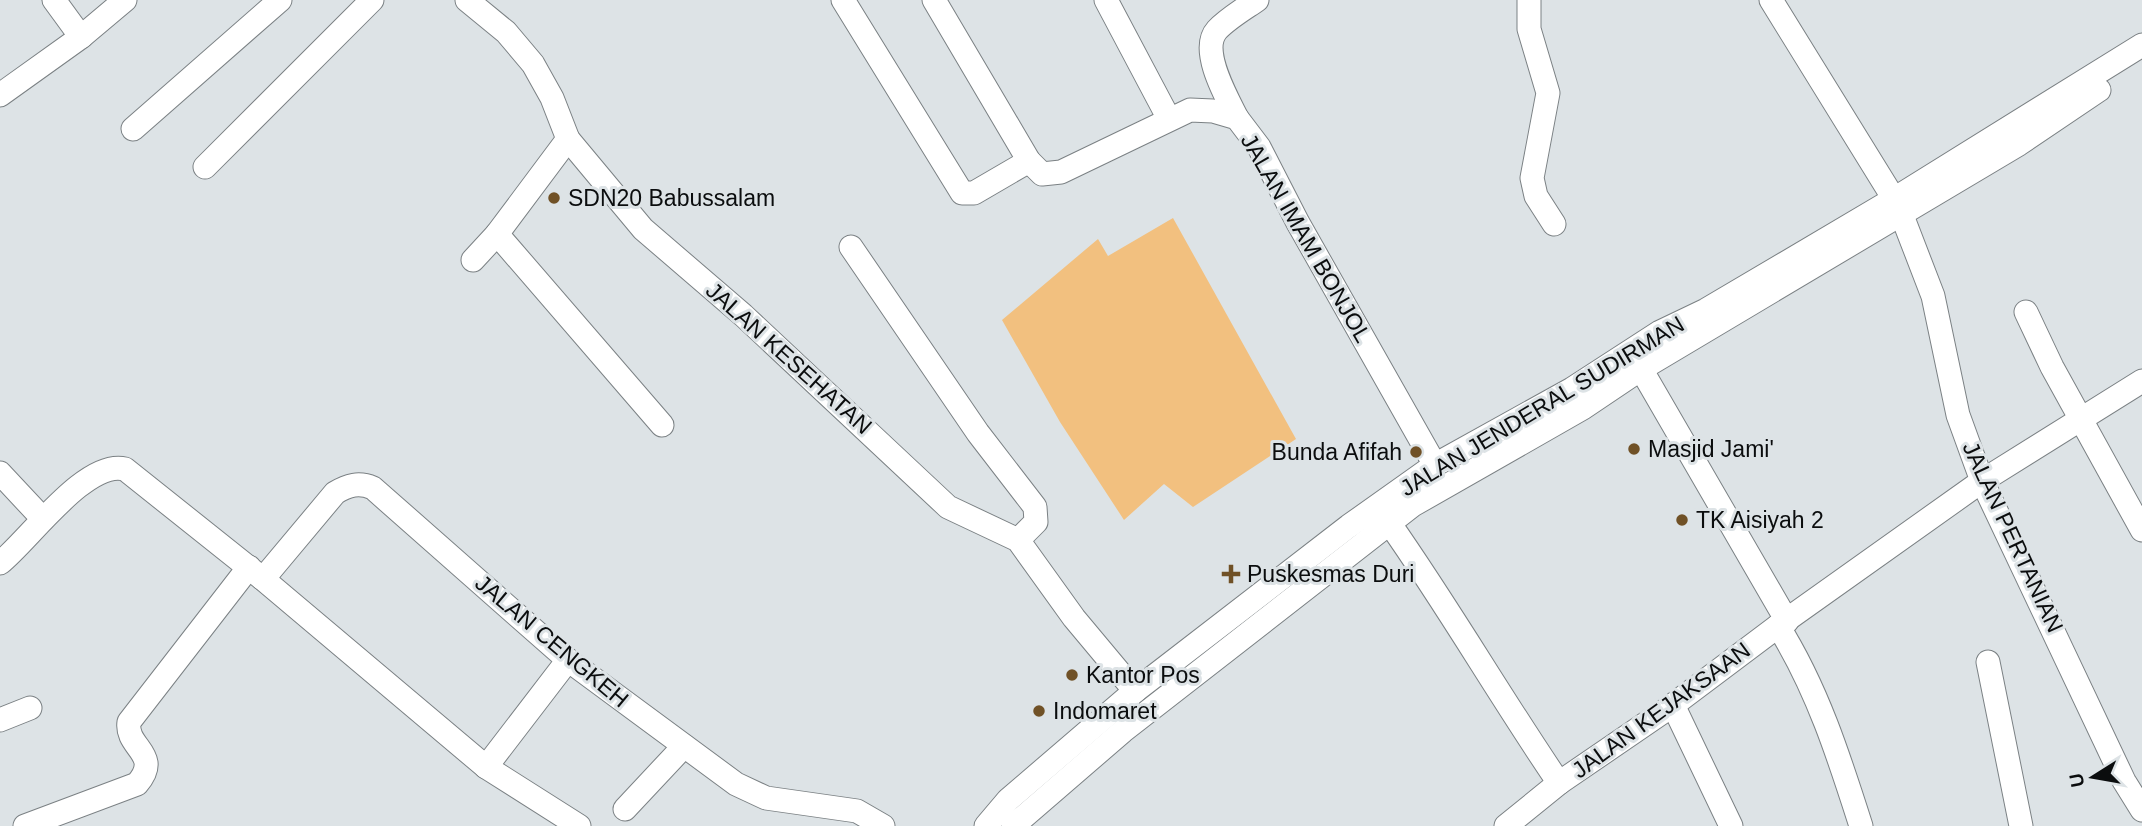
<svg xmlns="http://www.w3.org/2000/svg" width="2142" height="826" viewBox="0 0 2142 826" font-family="Helvetica,sans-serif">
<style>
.green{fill:#f2c07f}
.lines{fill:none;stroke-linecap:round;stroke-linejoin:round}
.minor-casing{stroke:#7b8184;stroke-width:25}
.minor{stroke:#fff;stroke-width:23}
.poi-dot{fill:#705126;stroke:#dde3e6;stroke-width:2.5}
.labels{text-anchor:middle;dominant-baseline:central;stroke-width:6;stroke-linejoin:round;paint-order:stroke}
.poi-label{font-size:23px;fill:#0b0d0e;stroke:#dde3e6;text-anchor:start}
.street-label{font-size:23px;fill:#0b0d0e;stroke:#dde3e6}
</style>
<rect width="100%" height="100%" fill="#dde3e6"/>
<polygon class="green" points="1173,218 1296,439 1193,507 1164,484 1124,520 1060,422 1002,320 1098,239 1108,256"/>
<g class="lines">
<g class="minor-casing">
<g id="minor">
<polyline points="54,0 81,37"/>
<polyline points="467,0 506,32 533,64 552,98 568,139 643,229 743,315 948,507 1018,540 1074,618 1135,691"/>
<polyline points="843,0 962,193 974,193 1029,161"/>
<polyline points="934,0 1029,161 1042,174 1061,172 1190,110 1213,111 1237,118 1259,147 1298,223 1435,465"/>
<polyline points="1106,0 1169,119"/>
<polyline points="1529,0 1529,29 1548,93 1532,178 1536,196 1554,224"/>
<polyline points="1771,0 1894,199"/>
<polyline points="0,95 81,37 125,0"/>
<path d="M1237,118C1227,98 1199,50 1217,30C1227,19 1244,9 1257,0"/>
<polyline points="133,129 280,0"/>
<polyline points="205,167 372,0"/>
<polyline points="1901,213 1933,296 1958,415 1982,481 2124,781 2142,810"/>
<polyline points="497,234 662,425"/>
<polyline points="851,247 978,433 1035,507 1036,522 1018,540"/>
<polyline points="473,260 497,234 568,139"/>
<polyline points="2026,312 2052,367 2142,530"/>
<polyline points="1641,369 1787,621"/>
<polyline points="0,473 43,519"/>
<path d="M1390,524C1449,608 1501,698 1559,783L1673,705L1778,626L1982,481L2142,381"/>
<path d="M0,563C29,540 86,459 125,469L263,579L486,767L579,826"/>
<path d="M263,579L335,493C348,485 359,482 373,488L568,660L736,784L766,798L857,811L883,826"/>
<path d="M1778,626C1817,688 1839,757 1861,826"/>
<polyline points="1988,662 2021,826"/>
<polyline points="1673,705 1731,826"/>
<polyline points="0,720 30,708"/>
<polyline points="486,767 568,660"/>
<polyline points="625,809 684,746"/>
<path d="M25,826L137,784C163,754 125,748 129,722L249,567"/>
<polyline points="986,826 1008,800 1135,691 1349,526 1435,465 1572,389 1660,332 1706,310 1894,199 2142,45"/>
<polyline points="1013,826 1123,731 1413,505 1583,408 1641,369 2019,144 2099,90"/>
<polyline points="1506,826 1559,783"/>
</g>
</g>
<use href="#minor" class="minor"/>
</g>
<g class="poi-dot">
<circle cx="554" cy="198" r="7"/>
<circle cx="1634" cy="449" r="7"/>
<circle cx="1416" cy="452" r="7"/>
<circle cx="1682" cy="520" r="7"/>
<path d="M1227.5 563.5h7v7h7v7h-7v7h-7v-7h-7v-7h7z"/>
<circle cx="1072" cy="675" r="7"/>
<circle cx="1039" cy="711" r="7"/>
</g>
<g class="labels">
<g class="poi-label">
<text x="568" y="198">SDN20 Babussalam</text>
<text x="1648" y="449">Masjid Jami'</text>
<text x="1402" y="452" text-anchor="end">Bunda Afifah</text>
<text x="1696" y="520">TK Aisiyah 2</text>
<text x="1247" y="574">Puskesmas Duri</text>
<text x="1086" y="675">Kantor Pos</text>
<text x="1053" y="711">Indomaret</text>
</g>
<g class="street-label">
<text transform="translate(1306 238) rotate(60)">JALAN IMAM BONJOL</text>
<text transform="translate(789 358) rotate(42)">JALAN KESEHATAN</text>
<text transform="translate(1542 406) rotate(-31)">JALAN JENDERAL SUDIRMAN</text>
<text transform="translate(2013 537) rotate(65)">JALAN PERTANIAN</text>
<text transform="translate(552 641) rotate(40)">JALAN CENGKEH</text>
<text transform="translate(1661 710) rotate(-36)">JALAN KEJAKSAAN</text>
</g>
</g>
<g transform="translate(2093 777) rotate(259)" stroke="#dde3e6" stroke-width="5" paint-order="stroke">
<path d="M0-5L12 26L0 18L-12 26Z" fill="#0b0d0e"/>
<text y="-10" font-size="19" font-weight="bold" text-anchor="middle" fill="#0b0d0e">U</text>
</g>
</svg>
